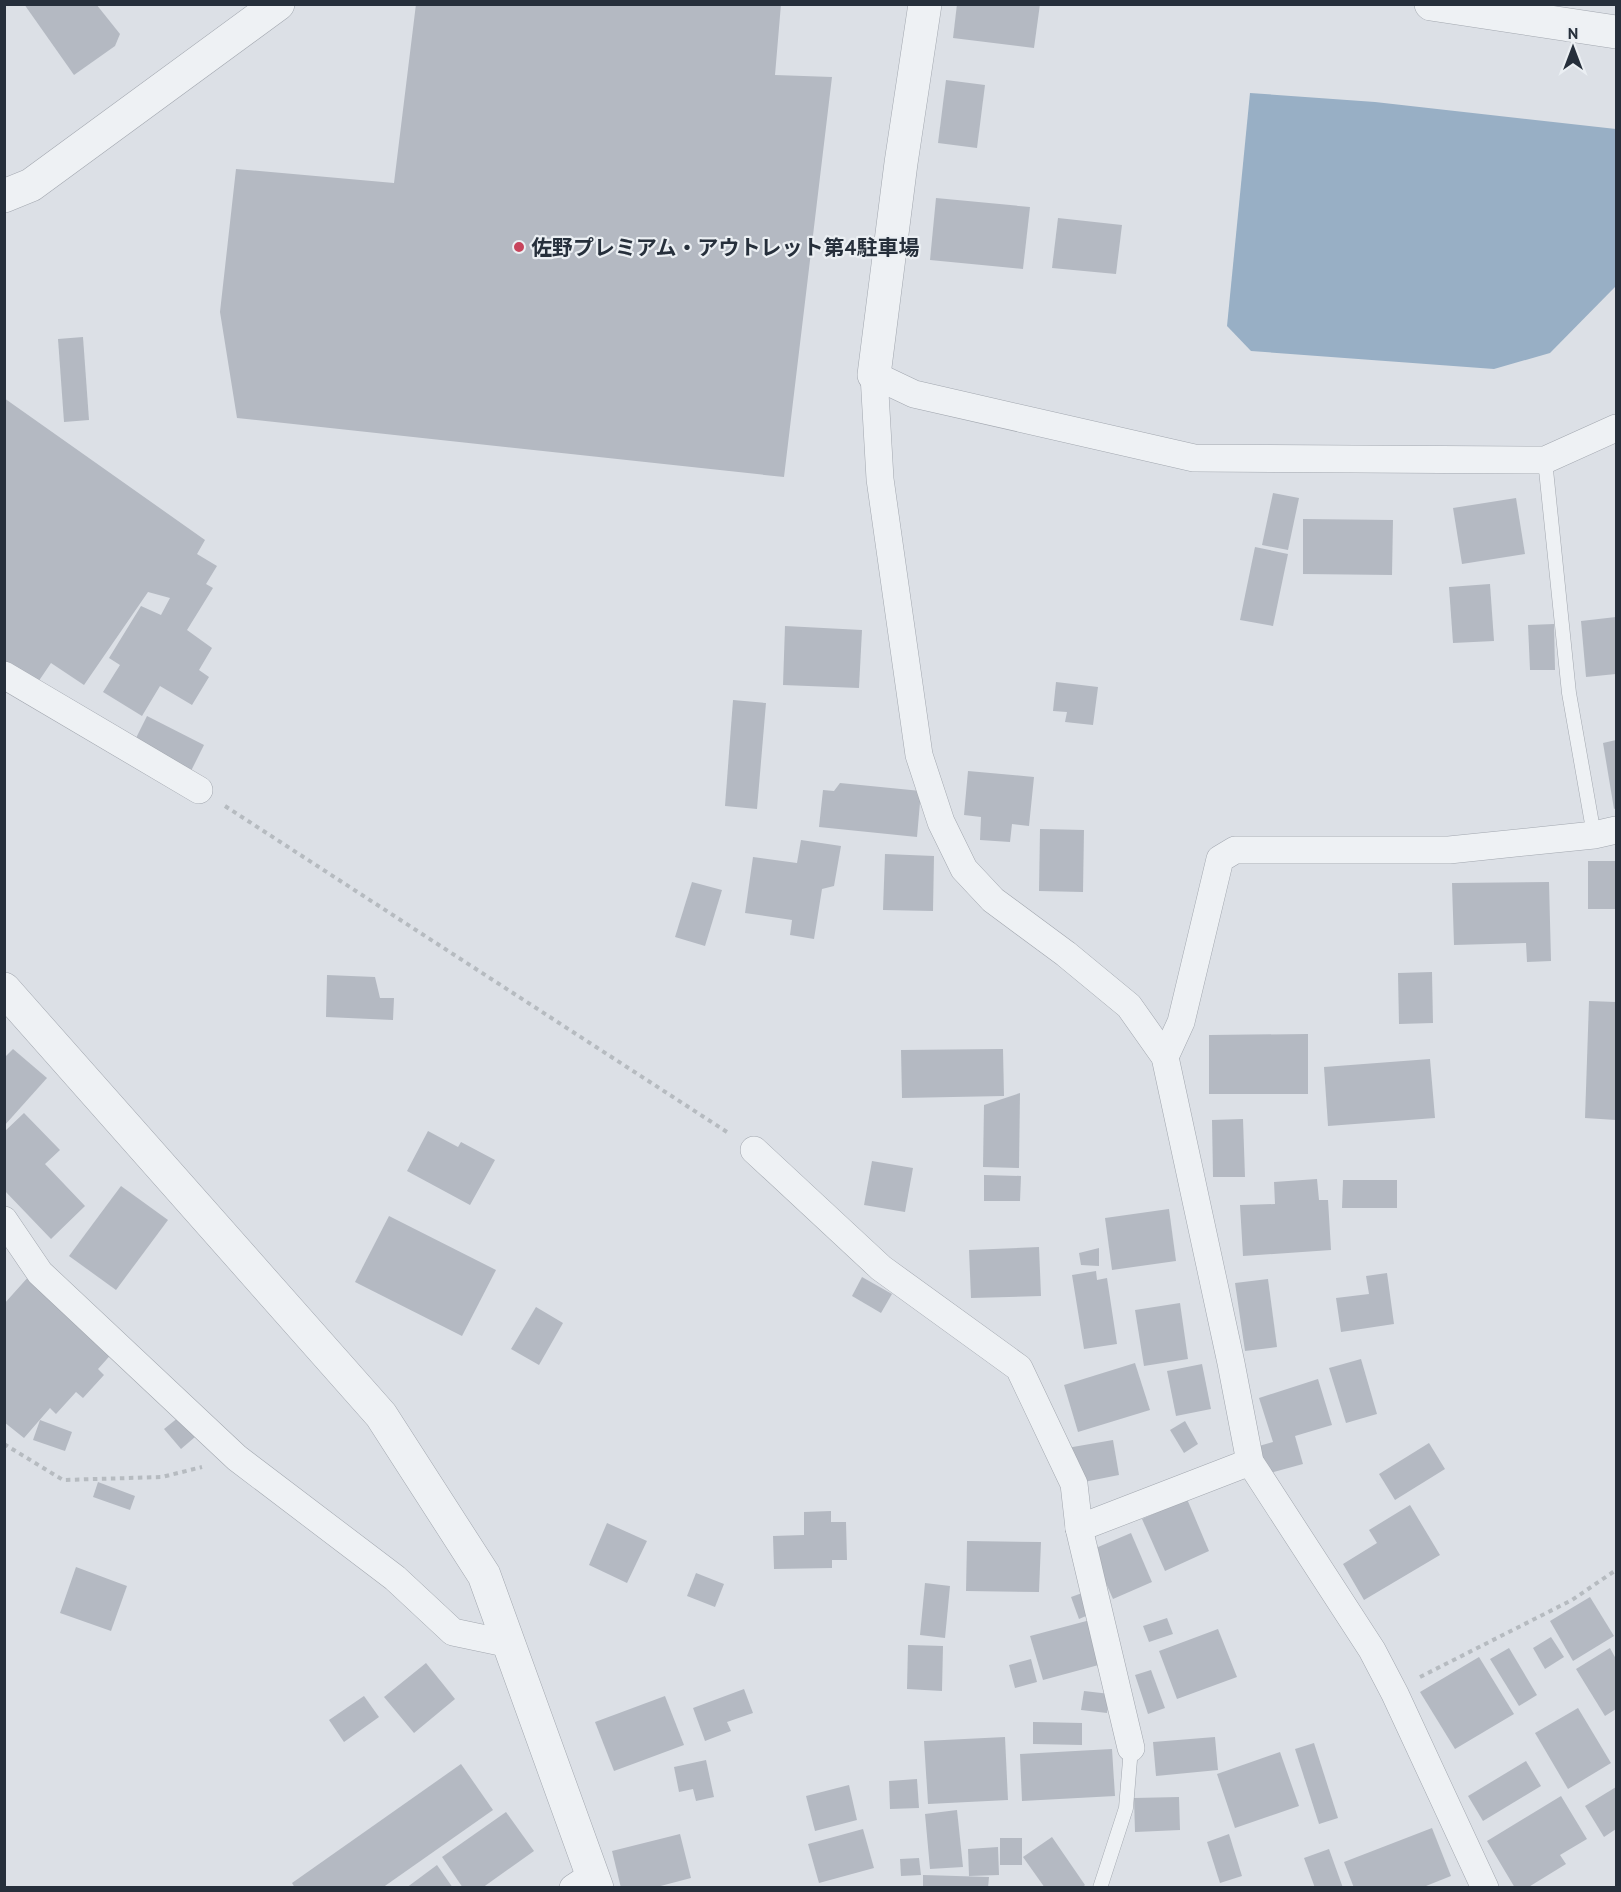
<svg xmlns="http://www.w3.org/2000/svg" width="1621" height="1892" viewBox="0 0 1621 1892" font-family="'PT Sans','Noto Sans JP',sans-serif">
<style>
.water{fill:#98afc5}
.building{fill:#b4b9c2}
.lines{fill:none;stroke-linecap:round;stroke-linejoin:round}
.service-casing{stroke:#a2a7af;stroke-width:15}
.minor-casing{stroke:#a2a7af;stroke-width:28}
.tertiary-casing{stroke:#a2a7af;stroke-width:34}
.path{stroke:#b6bbc0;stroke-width:4;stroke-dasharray:4.5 4.5;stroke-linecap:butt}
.service{stroke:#eef1f4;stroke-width:14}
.minor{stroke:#eef1f4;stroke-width:27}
.tertiary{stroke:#eef1f4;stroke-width:33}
.poi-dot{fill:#c7445c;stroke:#ebeff3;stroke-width:2}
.labels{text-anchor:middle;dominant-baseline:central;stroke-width:4.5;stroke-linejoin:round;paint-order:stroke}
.poi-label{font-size:21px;font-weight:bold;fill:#262f3b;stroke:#ebeff3;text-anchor:start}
</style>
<rect width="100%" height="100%" fill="#dce0e6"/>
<polygon class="water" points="1250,93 1375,102 1616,129 1616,286 1550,353 1494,369 1251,351 1227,326"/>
<g class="building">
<polygon points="24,4 96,4 120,34 115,46 74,75"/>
<polygon points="416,4 781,4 775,75 832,77 784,477 237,418 220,312 236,169 394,183"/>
<polygon points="957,4 1040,4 1034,48 953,38"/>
<polygon points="946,80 985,85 977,148 938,143"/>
<polygon points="936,198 1030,207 1023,269 930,260"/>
<polygon points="1058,218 1122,225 1116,274 1052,268"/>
<polygon points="83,337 89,420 64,422 58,339"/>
<polygon points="4,398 205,540 197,554 217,566 206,584 213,588 187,630 212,648 199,670 209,677 192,705 160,686 142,716 103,692 120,665 109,658 141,606 161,615 170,598 148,592 84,685 51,663 36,685 4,663"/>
<polygon points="1273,493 1299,498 1288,550 1262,545"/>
<polygon points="1516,498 1525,554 1462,564 1453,508"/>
<polygon points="1303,519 1393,520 1392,575 1303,574"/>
<polygon points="1255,547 1288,554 1273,626 1240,620"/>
<polygon points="1490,584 1494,641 1453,643 1449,587"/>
<polygon points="1616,617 1616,674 1586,677 1581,621"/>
<polygon points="1554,624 1555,670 1530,670 1528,625"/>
<polygon points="785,626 862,630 859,688 783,685"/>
<polygon points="1056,682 1098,687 1093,725 1065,722 1067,712 1053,711"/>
<polygon points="733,700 766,703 757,809 725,806"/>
<polygon points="147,716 204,745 191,771 134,742"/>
<polygon points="1616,740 1616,808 1614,809 1603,743"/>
<polygon points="968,771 1034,777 1029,826 1012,824 1010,842 980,840 981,817 964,815"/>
<polygon points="840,783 921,791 917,837 819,827 823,790 834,791"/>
<polygon points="1040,829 1084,830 1083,892 1039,891"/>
<polygon points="801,840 841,846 834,886 822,889 814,939 790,935 792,920 745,913 753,857 797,863"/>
<polygon points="885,854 934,856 933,911 883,910"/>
<rect x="1588" y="861" width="28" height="48"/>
<polygon points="692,882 722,890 705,946 675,937"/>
<polygon points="1549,882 1551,961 1527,962 1526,943 1454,945 1452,883"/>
<polygon points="1432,972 1433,1023 1399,1024 1398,973"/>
<polygon points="327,975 375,977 380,998 394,998 393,1020 326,1017"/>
<polygon points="1589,1001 1616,1002 1616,1120 1585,1118"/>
<polygon points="1308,1034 1308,1094 1209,1094 1209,1035"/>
<polygon points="13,1049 47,1078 4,1126 4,1058"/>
<polygon points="1003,1049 1004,1096 902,1098 901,1050"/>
<polygon points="1430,1059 1435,1118 1328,1126 1324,1067"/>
<polygon points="1020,1093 1019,1168 983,1167 984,1105"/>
<polygon points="24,1113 60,1150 45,1164 85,1206 51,1239 4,1190 4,1132"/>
<polygon points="1243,1119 1245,1177 1213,1177 1212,1120"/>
<polygon points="428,1131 458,1147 461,1142 495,1160 470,1205 407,1171"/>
<polygon points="872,1161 913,1168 905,1212 864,1205"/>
<polygon points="984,1175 1021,1176 1020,1201 984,1201"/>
<polygon points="1317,1179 1319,1200 1328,1200 1331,1250 1243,1256 1240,1205 1275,1204 1274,1182"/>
<polygon points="1343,1180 1397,1180 1397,1208 1342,1208"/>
<polygon points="121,1186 168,1220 116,1290 69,1256"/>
<polygon points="1169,1209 1176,1261 1112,1270 1105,1218"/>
<polygon points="389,1216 496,1270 462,1336 355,1282"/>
<polygon points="1039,1247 1041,1296 971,1298 969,1250"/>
<polygon points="1099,1248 1099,1266 1081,1265 1079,1253"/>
<polygon points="1096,1271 1097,1280 1107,1278 1117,1344 1084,1349 1072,1275"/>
<polygon points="1387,1273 1394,1324 1341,1332 1336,1298 1369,1294 1366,1276"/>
<polygon points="30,1275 115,1350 98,1369 104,1375 83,1398 76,1392 56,1414 50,1408 24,1438 4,1422 4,1304"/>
<polygon points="862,1277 892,1294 881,1313 852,1296"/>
<polygon points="1268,1279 1277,1347 1245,1351 1235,1283"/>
<polygon points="1180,1303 1188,1359 1144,1366 1135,1310"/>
<polygon points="536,1307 563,1323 539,1365 511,1349"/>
<polygon points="1361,1359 1377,1414 1346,1423 1329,1368"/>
<polygon points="1135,1363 1150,1410 1078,1432 1064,1385"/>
<polygon points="1202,1364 1211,1409 1176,1416 1167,1371"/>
<polygon points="1318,1379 1332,1425 1295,1436 1303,1464 1266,1474 1259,1446 1273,1442 1259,1398"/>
<polygon points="179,1417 195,1437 181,1449 164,1429"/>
<polygon points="40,1420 72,1432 65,1451 33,1440"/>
<polygon points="1185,1421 1198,1444 1184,1453 1170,1430"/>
<polygon points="1113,1440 1119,1475 1074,1484 1067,1448"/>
<polygon points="1429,1443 1445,1469 1395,1500 1379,1474"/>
<polygon points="98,1482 135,1496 130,1510 93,1497"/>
<polygon points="1187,1499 1209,1551 1165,1571 1142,1519"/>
<polygon points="1410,1505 1440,1555 1364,1600 1343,1564 1377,1543 1369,1530"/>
<polygon points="831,1511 831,1522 846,1522 847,1560 832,1560 832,1568 774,1569 773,1536 804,1535 804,1512"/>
<polygon points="607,1523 647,1541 627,1583 589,1565"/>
<polygon points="1131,1533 1152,1582 1113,1599 1091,1550"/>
<polygon points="967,1541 1041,1542 1039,1592 966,1591"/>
<polygon points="76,1567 127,1586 111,1631 60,1613"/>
<polygon points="696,1573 724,1584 715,1607 687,1596"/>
<polygon points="925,1583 950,1586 945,1638 920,1635"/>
<polygon points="1085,1592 1093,1613 1079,1619 1071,1597"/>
<polygon points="1590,1597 1614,1636 1573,1661 1550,1621"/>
<polygon points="1167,1618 1173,1634 1149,1642 1143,1626"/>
<polygon points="1094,1619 1106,1663 1043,1680 1030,1636"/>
<polygon points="1218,1629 1237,1677 1177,1699 1159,1651"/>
<polygon points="1551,1637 1564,1657 1545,1669 1533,1648"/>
<polygon points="908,1645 943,1646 942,1691 907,1689"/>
<polygon points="1509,1648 1537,1695 1519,1706 1490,1659"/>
<polygon points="1610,1648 1616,1659 1616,1709 1605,1716 1576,1669"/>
<polygon points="1479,1657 1514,1714 1455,1749 1420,1692"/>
<polygon points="1031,1659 1037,1682 1015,1688 1009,1665"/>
<polygon points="426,1663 455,1699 414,1733 384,1697"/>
<polygon points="1151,1670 1165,1708 1148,1714 1135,1675"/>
<polygon points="744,1689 753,1713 727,1722 731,1731 705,1741 693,1708"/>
<polygon points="1084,1691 1110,1694 1107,1713 1081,1710"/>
<polygon points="364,1696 379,1717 344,1742 329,1720"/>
<polygon points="665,1696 684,1745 614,1771 595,1722"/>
<polygon points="1578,1708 1611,1763 1568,1789 1535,1733"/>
<polygon points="1033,1722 1082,1723 1082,1745 1033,1744"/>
<polygon points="1005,1737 1008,1800 928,1804 924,1741"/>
<polygon points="1215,1737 1218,1770 1156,1776 1153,1742"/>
<polygon points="1314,1743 1338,1818 1319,1824 1295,1749"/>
<polygon points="1112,1749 1115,1796 1022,1801 1020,1754"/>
<polygon points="1280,1752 1299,1806 1235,1828 1217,1774"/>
<polygon points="706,1760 714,1797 696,1801 693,1789 679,1792 674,1767"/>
<polygon points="1526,1761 1541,1786 1483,1821 1468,1796"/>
<polygon points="461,1764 493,1810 382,1888 295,1888 292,1883"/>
<polygon points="917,1779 919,1808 890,1809 889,1781"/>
<polygon points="849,1785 857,1820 815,1831 806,1796"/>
<polygon points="1616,1787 1616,1829 1604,1837 1585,1806"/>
<polygon points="1561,1796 1587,1839 1560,1855 1566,1864 1527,1888 1515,1888 1487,1841"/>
<polygon points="1179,1797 1180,1830 1135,1832 1134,1798"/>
<polygon points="957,1810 963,1867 930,1869 925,1814"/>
<polygon points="506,1812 534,1851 482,1888 463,1888 442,1857"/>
<polygon points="1432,1828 1451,1876 1421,1888 1354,1888 1344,1862"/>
<polygon points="863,1829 874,1868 819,1883 808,1844"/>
<polygon points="680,1834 691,1878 653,1888 621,1888 612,1851"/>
<polygon points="1229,1834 1242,1876 1220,1883 1207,1842"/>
<polygon points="1052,1837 1085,1885 1082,1888 1045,1888 1023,1857"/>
<rect x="1000" y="1838" width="22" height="27"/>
<polygon points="998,1847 999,1875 969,1876 968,1849"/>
<polygon points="1329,1849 1343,1888 1315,1888 1304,1858"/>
<polygon points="919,1858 921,1875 901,1876 900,1859"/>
<polygon points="437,1865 453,1888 406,1888"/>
<polygon points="923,1875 989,1877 988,1888 923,1888"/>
</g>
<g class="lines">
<g class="service-casing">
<g id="service">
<polyline points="1545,460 1569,693 1594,835"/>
<polyline points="1100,1888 1126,1808 1131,1748"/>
</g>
</g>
<g class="minor-casing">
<g id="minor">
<polyline points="4,675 199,790"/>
<polyline points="1165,1057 1181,1022 1220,859 1235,850 1449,850 1594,835 1616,830"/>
<polyline points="754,1150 881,1268 1019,1368 1074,1484 1079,1528 1131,1748"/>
<polyline points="4,1220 40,1273 237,1458 395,1578 453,1632 510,1644"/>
<polyline points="1079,1528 1250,1462"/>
<polyline points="573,1888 594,1874"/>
<polyline points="1485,1888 1395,1694 1372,1650 1250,1462 1231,1363 1165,1057 1129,1006 1066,954 993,900 964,869 941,822 919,755 880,479 874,375 914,394 1194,458 1545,460 1616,428"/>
</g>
</g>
<g class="tertiary-casing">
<g id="tertiary">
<polyline points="1431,4 1616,32"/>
<polyline points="4,196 31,185 278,4"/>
<polyline points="874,375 901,163 925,4"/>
<polyline points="4,989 381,1415 484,1575 597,1888"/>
</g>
</g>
<g class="path">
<polyline points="225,806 730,1134"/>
<polyline points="4,1444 63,1480 162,1477 202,1467"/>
<polyline points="1420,1677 1572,1600 1616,1570"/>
</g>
<use href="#service" class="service"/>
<use href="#minor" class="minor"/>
<use href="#tertiary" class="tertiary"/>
</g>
<circle class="poi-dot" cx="519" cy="247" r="6"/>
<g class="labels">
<g class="poi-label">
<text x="531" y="247">佐野プレミアム・アウトレット第4駐車場</text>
</g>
</g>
<rect width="1621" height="1892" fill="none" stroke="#262f3b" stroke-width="12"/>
<g transform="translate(1573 48)" stroke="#ebeff3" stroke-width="4.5" paint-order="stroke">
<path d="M0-4.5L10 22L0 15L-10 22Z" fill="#262f3b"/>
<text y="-9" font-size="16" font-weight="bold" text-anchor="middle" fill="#262f3b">N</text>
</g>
</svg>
